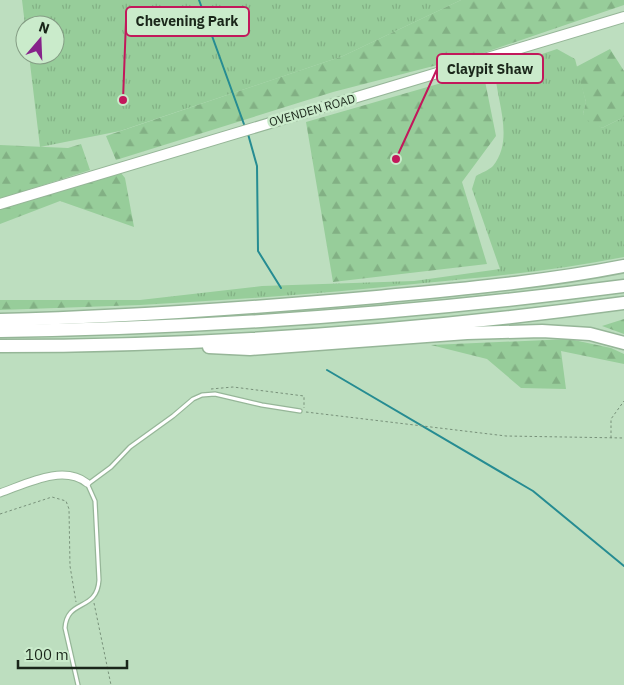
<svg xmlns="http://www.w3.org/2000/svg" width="624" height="685" viewBox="0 0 624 685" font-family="'IBM Plex Sans',sans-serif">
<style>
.grass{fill:url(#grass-tufts)}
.forest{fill:url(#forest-firs)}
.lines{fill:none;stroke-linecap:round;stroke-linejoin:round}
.stream{stroke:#268c92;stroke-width:2}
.lane-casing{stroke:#96b698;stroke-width:5.5}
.street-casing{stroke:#96b698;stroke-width:9}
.secondary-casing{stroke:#96b698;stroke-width:12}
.highway-casing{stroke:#96b698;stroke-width:15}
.path{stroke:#78917a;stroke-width:1;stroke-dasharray:2.5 2.5;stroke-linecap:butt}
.lane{stroke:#fff;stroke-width:3}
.street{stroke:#fff;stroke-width:7}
.secondary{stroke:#fff;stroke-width:10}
.highway{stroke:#fff;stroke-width:12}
.labels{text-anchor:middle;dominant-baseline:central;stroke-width:5;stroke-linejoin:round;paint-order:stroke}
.street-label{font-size:12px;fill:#1a261a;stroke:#caebcb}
.leader{fill:none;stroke:#c2185b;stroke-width:2}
.callout-dot{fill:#c2185b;stroke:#caebcb;stroke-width:2}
.callout{fill:#caebcb;stroke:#c2185b;stroke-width:2}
.callout-label{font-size:14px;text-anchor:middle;font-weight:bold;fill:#1a261a}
</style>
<defs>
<pattern id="grass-tufts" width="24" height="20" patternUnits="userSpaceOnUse" patternTransform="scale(1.25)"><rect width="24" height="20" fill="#97cd9a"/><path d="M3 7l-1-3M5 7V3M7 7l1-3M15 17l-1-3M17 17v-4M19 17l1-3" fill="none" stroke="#82b084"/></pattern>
<pattern id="forest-firs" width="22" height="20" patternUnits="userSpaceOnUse" patternTransform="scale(1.25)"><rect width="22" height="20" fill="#97cd9a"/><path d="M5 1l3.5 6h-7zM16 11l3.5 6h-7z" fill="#82b084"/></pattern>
</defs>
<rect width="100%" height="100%" fill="#bddebf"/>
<g class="grass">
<polygon points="22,0 461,0 343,56 120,131 40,147 29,55 55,55 55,25 25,25"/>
<path d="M557,49L575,59L586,102L583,114L602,128L624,117V257C558,270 491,277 424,283C330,293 235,300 140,305V300L262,286L414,281L500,269L472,189L476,176C481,173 489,170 493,166C515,139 496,100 495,70Z"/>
</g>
<g class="forest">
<polygon points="461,0 624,0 624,5 480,54 333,92 116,160 106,136 343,56"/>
<polygon points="610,49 624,71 624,117 602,128 587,120 583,114 586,102 576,67"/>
<polygon points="483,71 496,136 462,182 487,264 333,282 306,122"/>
<polygon points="81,144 90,170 0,199 0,145 68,148"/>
<polygon points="121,173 125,178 134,227 60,201 0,224 0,209"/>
<polygon points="0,300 140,300 140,305 0,310"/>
<polygon points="624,319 624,334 602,326"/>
<polygon points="569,339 611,348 624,354 624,364 561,351 566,389 521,388 487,359 431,345"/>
</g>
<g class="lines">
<g class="stream">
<polyline points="199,0 245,127"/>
<polyline points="248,134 257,166 258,251 281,288"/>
<polyline points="327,370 533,491 624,566"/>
</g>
<g class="lane-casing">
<g id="lane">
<polyline points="88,484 111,467 130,447 173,416 193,399 202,395 215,394 262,405 300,411"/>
<path d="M78,685L65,628C67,598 97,612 99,580L95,501L87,483"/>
</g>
</g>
<g class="street-casing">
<path id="street" d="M0,493C26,484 63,464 87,483"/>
</g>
<g class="secondary-casing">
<polyline id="secondary" points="0,204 624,17"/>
</g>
<g class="highway-casing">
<g id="highway">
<path d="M0,320C126,317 252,308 377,297C459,289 543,282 624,266"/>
<path d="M0,331C209,328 417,313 624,286"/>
<path d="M0,346C208,346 418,331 624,303"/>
<polyline points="209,347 250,349 467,333 542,331 590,334 624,343"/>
</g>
</g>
<g class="path">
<polyline points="211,389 233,387 304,396 304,408"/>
<polyline points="306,412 506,436 624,438"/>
<polyline points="611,438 611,419 624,401"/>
<polyline points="0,514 52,497 66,501 69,509 70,566 76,602"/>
<polyline points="94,603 111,685"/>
</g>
<use href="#lane" class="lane"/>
<use href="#street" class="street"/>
<use href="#secondary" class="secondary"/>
<use href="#highway" class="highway"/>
</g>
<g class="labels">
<g class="street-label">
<text transform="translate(312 110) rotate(-16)">OVENDEN ROAD</text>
</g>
</g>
<path class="leader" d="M123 100L126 21M396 159L437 69"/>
<g class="callout-dot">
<circle cx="123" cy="100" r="5"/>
<circle cx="396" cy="159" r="5"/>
</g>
<g class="callout">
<rect x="126" y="7" width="123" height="29" rx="5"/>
<rect x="437" y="54" width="106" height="29" rx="5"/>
</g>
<g class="callout-label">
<text x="187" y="26">Chevening Park</text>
<text x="490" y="74">Claypit Shaw</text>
</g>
<g transform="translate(40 40) rotate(19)"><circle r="24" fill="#caebcb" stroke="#849c84"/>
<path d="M0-4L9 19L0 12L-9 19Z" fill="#86228a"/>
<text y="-8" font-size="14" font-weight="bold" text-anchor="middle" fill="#1a261a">N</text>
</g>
<path d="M18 660v8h109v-8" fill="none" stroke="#1a261a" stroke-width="2.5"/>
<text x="25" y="660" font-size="15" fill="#1a261a" stroke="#caebcb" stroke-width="4" paint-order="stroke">100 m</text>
</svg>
